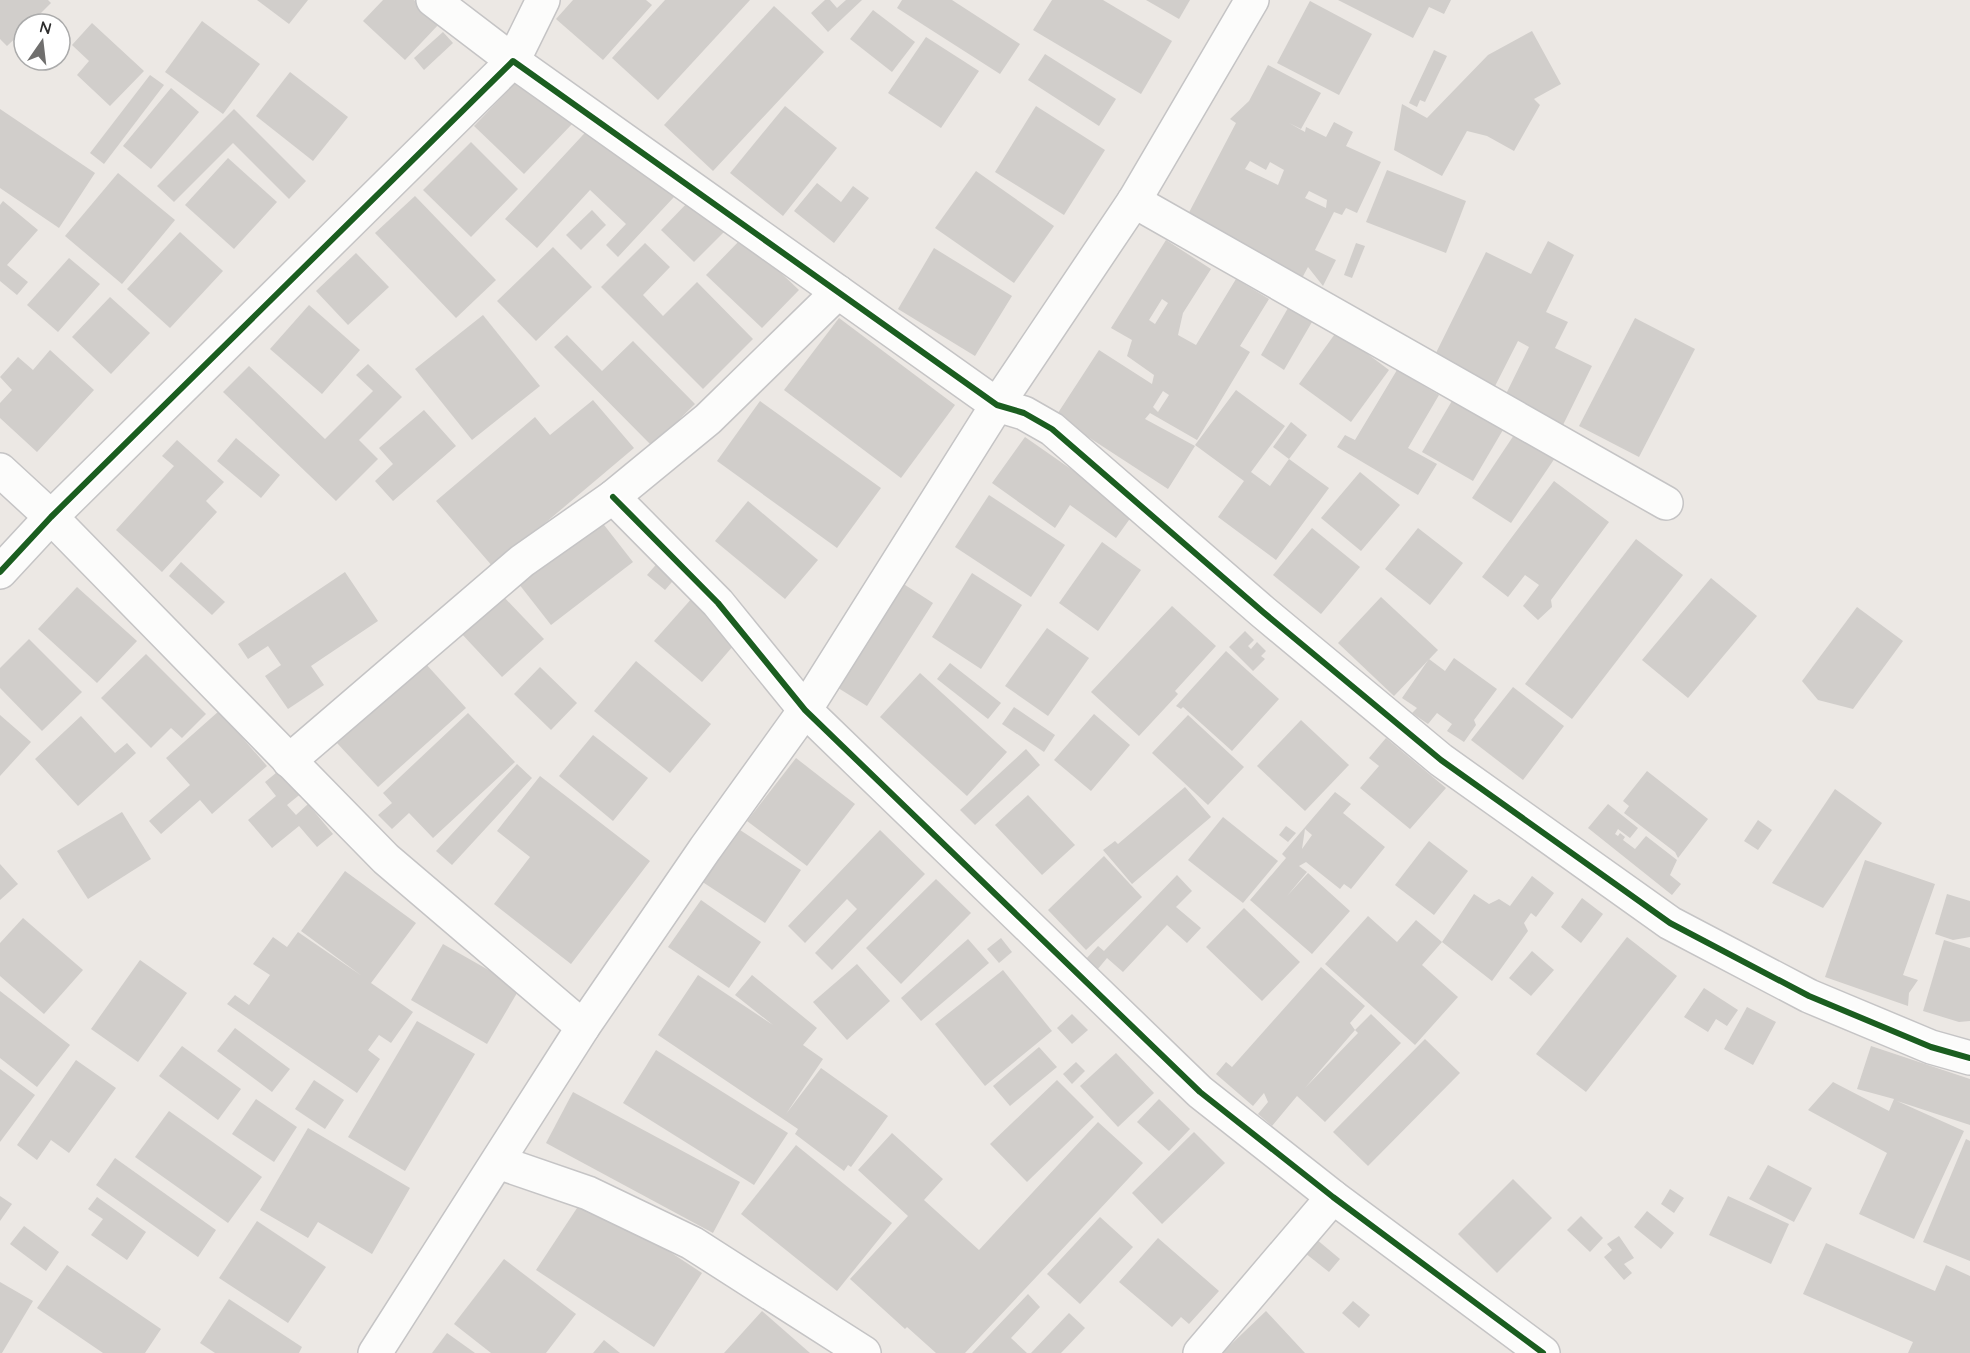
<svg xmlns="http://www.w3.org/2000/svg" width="1970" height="1353" viewBox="0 0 1970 1353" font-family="Quicksand,sans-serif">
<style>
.building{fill:#d1cecb;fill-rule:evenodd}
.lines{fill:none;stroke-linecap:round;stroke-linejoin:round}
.street-casing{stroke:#c5c4c5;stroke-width:36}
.secondary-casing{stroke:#c5c4c5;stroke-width:36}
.street{stroke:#fcfcfb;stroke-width:33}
.secondary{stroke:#fcfcfb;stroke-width:33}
.cycleway-casing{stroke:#fff;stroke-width:10}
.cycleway{stroke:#1b5e20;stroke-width:6}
</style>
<rect width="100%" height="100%" fill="#ece8e4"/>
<g class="building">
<polygon points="0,0 48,0 51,3 30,24 24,24 24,30 7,46 0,39"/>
<polygon points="257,0 308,0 289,24"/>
<polygon points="383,0 414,0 439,24 405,60 363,21"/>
<polygon points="573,0 646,0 652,5 603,60 556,19"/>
<polygon points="665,0 750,0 658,100 612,58"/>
<polygon points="825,0 830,0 837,8 846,0 862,0 828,32 811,13"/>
<polygon points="902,0 952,0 1020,44 1000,74 897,8"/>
<polygon points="1052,0 1103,0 1172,41 1141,94 1033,30"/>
<polygon points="1146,0 1190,0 1179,19"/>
<polygon points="1338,0 1451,0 1444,14 1429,7 1413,38"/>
<polygon points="1310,1 1372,34 1339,95 1277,63"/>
<polygon points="774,6 824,52 713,171 664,125"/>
<polygon points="873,10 915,42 892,72 850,39"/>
<polygon points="202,21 260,64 223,114 165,72"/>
<polygon points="92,23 144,71 110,106 77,75 89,61 72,45"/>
<polygon points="1532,31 1561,84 1534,99 1540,105 1514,151 1487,136 1467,131 1442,176 1394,150 1402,104 1427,118 1488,55"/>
<polygon points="443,32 453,43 424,70 414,58"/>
<polygon points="926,37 979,71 941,128 888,93"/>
<polygon points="1434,50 1447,56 1425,102 1420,100 1417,107 1409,103"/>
<polygon points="1045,54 1116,99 1099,126 1028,80"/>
<path d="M1268,65L1321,93L1301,129L1289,123L1305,132L1306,127L1326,137L1334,122L1353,132L1346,146L1381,162L1357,213L1346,208L1342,215L1334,212L1315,250L1336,260L1323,286L1308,267L1301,280L1184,222L1236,123L1230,119L1249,101ZM1250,161L1266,170L1270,162L1284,170L1278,185L1245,169ZM1309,191L1327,200L1326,208L1305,198Z"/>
<polygon points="290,72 348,117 313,161 256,116"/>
<polygon points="524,74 574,122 524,174 474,126"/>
<polygon points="150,75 164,85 104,164 90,153"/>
<polygon points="171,88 199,112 151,169 123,146"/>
<polygon points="785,106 837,148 783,216 730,173"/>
<polygon points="1036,106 1105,150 1064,215 995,172"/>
<polygon points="0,109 95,173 59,228 0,188"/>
<polygon points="234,109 306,181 289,199 233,143 174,202 157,186"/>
<polygon points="594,123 674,197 618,257 606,245 626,224 590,190 537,248 505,219"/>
<polygon points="471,142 518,189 471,237 423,190"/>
<polygon points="228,158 277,202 234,249 185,205"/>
<polygon points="1387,170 1466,201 1446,253 1366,222"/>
<polygon points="976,171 1054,226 1014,283 935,228"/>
<polygon points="118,173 175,220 122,284 65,236"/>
<polygon points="817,183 841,202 853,186 869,198 834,243 794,211"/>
<polygon points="415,196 496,280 456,318 375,233"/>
<polygon points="693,197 727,229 694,262 661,230"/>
<polygon points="3,201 38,230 7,265 28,282 17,295 0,281 0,205"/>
<polygon points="592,210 606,225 581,250 566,235"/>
<polygon points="180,232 223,271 170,328 127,289"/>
<polygon points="743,237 799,290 762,328 706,275"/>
<path d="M1166,240L1211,269L1183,313L1178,335L1196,345L1236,279L1269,299L1240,346L1250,352L1197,440L1150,413L1145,419L1195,446L1168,489L1056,416L1099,350L1152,384L1154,375L1127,356L1132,340L1111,328ZM1162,299L1168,303L1155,324L1149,320ZM1163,391L1169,395L1158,412L1153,407Z"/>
<polygon points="1548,241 1574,255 1546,312 1568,322 1555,348 1592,366 1563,425 1505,396 1529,347 1518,341 1492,392 1431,363 1486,252 1531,274"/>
<polygon points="645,243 670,267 643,295 663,316 697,282 753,339 703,389 601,287"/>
<polygon points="1356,243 1365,246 1352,278 1344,275"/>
<polygon points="553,247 592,287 536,341 497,301"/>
<polygon points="934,248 1012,296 975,356 898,309"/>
<polygon points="356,253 389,287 348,325 316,291"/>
<polygon points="69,258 100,284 58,332 27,305"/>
<polygon points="110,297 150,333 111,374 72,337"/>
<polygon points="309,305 360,350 322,394 270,349"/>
<polygon points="1288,308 1312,322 1284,370 1261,355"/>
<polygon points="483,315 540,386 472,440 415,369"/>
<polygon points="839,318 955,405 901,478 784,390"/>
<polygon points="1635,318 1695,349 1639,457 1579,426"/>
<polygon points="1337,331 1389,370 1351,422 1299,384"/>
<polygon points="567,335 602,371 633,341 695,404 652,446 554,347"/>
<polygon points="50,350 94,390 37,452 0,418 0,403 12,390 0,377 18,357 33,370"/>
<polygon points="368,364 402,397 359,440 378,459 336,501 223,392 249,366 325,439 373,391 356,375"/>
<polygon points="1397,370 1439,395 1408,448 1437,464 1418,495 1337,447 1345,435 1355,440"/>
<polygon points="1236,390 1285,426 1251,472 1270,486 1289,459 1329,488 1276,560 1218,517 1244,481 1195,445"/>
<polygon points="1456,394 1507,423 1473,481 1422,452"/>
<polygon points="593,400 634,448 493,567 436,501 535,417 550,435"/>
<polygon points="760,401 881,488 837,548 717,461"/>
<polygon points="424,410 456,446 393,501 375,481 393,464 379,448"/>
<polygon points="1291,422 1307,435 1289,459 1273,447"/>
<polygon points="1516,432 1555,458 1511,523 1472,498"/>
<polygon points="1025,437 1134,513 1116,538 1070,505 1055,528 992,483"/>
<polygon points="236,438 280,475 261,498 217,461"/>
<polygon points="177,440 224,482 206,501 217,512 162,572 116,530 174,466 162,456"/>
<polygon points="1360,472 1400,505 1361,551 1321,518"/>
<polygon points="1554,481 1609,522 1551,600 1552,607 1538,620 1523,606 1539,585 1525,575 1508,597 1482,577"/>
<polygon points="989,495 1065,545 1031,597 955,547"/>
<polygon points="748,501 818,560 785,599 715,541"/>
<polygon points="597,516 633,562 551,625 515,579"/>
<polygon points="1312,528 1360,567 1321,614 1273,575"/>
<polygon points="1418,528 1463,563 1430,605 1385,569"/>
<polygon points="1636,539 1683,575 1572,719 1525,684"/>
<polygon points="1102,542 1141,570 1098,631 1059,603"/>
<polygon points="660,560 678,575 665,590 647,575"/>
<polygon points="181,562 225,602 212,615 169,576"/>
<polygon points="345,572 378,621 311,666 324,685 288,709 265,676 281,665 268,646 248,659 238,644"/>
<polygon points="972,573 1022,605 981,669 932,637"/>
<polygon points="1711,578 1757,616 1688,698 1642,660"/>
<polygon points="902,583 933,603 867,706 835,686"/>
<polygon points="77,587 137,641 97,683 38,629"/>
<polygon points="501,594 544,639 502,677 460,632"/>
<polygon points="693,597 740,638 702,682 654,641"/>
<polygon points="1381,597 1438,650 1394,696 1338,643"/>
<polygon points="1172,606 1216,646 1175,691 1178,694 1139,736 1091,692"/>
<polygon points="1857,607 1903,641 1853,709 1818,700 1802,681"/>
<polygon points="1047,628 1089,658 1048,716 1005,686"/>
<polygon points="1245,631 1254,640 1248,646 1251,649 1257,642 1266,651 1261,656 1265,659 1253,671 1229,647"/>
<polygon points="29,639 82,692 42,731 0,688 0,668"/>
<polygon points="1226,651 1279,699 1232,751 1183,707 1181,709 1176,706"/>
<polygon points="146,654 206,714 182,738 171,728 151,748 101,698"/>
<polygon points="1454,658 1497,689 1474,720 1476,725 1464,742 1447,731 1452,724 1437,713 1428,724 1412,713 1417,708 1402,698 1429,659 1445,671"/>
<polygon points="636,661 711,724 670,773 594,711"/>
<polygon points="425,663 466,708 378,787 337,743"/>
<polygon points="950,663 1001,703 988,719 937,679"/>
<polygon points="540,667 577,703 551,730 514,694"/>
<polygon points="920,673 1007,752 967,796 880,717"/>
<polygon points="1513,687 1564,726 1523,780 1471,740"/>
<polygon points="1014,707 1055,735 1044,752 1002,724"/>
<polygon points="219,711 267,766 212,814 200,800 161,834 149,821 190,785 166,758"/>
<polygon points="468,713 515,762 433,838 409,813 392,829 378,815 392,803 383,793"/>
<polygon points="1094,714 1130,745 1091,791 1054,760"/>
<polygon points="0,715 31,742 0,776"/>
<polygon points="1188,715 1244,767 1208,805 1152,753"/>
<polygon points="81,716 115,753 127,743 136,753 78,806 35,759"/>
<polygon points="1301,720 1349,765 1305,811 1257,766"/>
<polygon points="593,735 648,778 613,821 559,776"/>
<polygon points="1386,738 1446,788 1410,829 1360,788 1379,766 1369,758"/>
<polygon points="1026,749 1040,765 975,825 960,810"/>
<polygon points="796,758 855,804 807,866 747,821"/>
<polygon points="517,764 532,778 452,865 436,851"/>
<polygon points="282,768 303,792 287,805 296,815 308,804 333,834 317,847 299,826 272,848 248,820 276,796 265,782"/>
<polygon points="1647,771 1708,819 1678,858 1675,852 1624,813 1629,806 1623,801"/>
<polygon points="540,776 650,861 571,964 494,904 530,857 497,831"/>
<polygon points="1185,787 1211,817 1132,884 1103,850 1115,841 1118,844"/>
<polygon points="1835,789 1882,823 1823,908 1772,883"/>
<path d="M1335,792L1351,804L1343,813L1385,847L1351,889L1344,884L1340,889L1306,862L1299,866L1307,872L1287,896L1308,873L1350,911L1312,954L1250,900L1286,858L1282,854ZM1305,829L1312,835L1302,849Z"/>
<polygon points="1028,795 1075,845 1042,875 995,825"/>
<polygon points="1608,804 1638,828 1630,838 1618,829 1615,834 1618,836 1620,833 1625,837 1623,840 1635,849 1646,836 1677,860 1670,875 1681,884 1672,895 1588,828"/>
<polygon points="122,812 151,859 88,899 57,851"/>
<polygon points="1223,817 1278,861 1243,903 1188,860"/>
<polygon points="1758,820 1772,830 1758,850 1744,841"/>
<polygon points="1286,826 1296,833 1288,842 1279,835"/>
<polygon points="737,828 801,870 765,923 701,881"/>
<polygon points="880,830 925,874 832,970 815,953 857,909 847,899 805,943 788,926"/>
<polygon points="1429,841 1468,871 1434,915 1395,885"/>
<polygon points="1104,856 1142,897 1086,950 1048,910"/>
<polygon points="1865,860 1935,884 1903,975 1918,980 1909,993 1908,1006 1825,977"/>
<polygon points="0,864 18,884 0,900"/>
<polygon points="345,871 416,923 371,983 413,1012 391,1043 379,1035 368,1050 380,1059 357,1093 227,1004 235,995 249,1005 270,975 253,964 273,937 287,947 298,932 362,976 301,931"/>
<polygon points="1177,875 1192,891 1176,907 1201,928 1187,943 1167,925 1123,972 1107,958 1097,970 1085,960 1098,946 1104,951"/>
<polygon points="1532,876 1554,893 1536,917 1531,913 1524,923 1528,931 1492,981 1442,942 1422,965 1458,997 1415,1045 1325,964 1368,916 1397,942 1416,920 1442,942 1474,894 1489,904 1499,899 1510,906"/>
<polygon points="936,879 971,913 901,984 866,948"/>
<polygon points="1947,894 1970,901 1970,937 1953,940 1935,934"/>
<polygon points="1582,898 1603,914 1581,943 1561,927"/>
<polygon points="701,900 761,942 729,988 668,947"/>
<polygon points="1244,908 1300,962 1262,1001 1206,947"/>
<polygon points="23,918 83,970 44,1014 0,976 0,943"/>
<polygon points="1627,937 1677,976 1586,1092 1536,1054"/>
<polygon points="1001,938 1012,952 999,963 987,949"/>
<polygon points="968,939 989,963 921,1021 901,998"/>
<polygon points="1944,940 1970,948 1970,1021 1959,1022 1923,1011"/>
<polygon points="443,944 520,988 487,1044 411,1000"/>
<polygon points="1532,951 1554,970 1531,996 1509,978"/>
<polygon points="140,960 187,993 138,1062 91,1029"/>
<polygon points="857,964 890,1001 847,1040 813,1002"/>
<path d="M1321,967L1365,1006L1350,1023L1355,1030L1371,1014L1401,1043L1325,1122L1297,1096L1272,1126L1258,1114L1268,1102L1264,1093L1253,1106L1216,1074L1226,1062L1232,1067ZM1355,1030L1358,1033L1305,1088Z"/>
<polygon points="1003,970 1052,1031 985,1086 935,1024"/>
<polygon points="698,975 773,1025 735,995 752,975 817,1028 803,1045 823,1059 786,1114 821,1068 888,1116 851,1167 848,1165 844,1171 795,1134 798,1129 658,1035"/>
<polygon points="1704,988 1738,1010 1727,1026 1716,1019 1708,1032 1684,1017"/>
<polygon points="0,991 70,1045 37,1087 0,1058"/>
<polygon points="1747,1007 1776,1022 1753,1065 1724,1049"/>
<polygon points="1072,1014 1088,1030 1072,1044 1057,1028"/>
<polygon points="417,1021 475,1054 405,1171 348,1137"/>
<polygon points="235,1028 290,1069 272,1092 217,1051"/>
<polygon points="1425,1039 1460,1073 1368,1166 1333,1132"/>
<polygon points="182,1046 241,1089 218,1120 159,1076"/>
<polygon points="1871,1046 1970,1079 1970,1125 1897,1101 1964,1131 1914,1239 1859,1214 1887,1153 1808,1110 1833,1082 1889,1111 1894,1099 1857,1089"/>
<polygon points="1039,1047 1057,1067 1010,1106 993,1086"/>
<polygon points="656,1050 788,1133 754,1185 623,1103"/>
<polygon points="1116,1053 1154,1093 1118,1127 1080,1086"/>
<polygon points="76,1060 116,1088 69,1153 51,1140 37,1160 17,1145"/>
<polygon points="1076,1062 1085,1071 1072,1084 1063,1074"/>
<polygon points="0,1069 35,1095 0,1142"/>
<polygon points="314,1080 344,1100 325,1129 295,1109"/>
<polygon points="1057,1080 1094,1117 1027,1182 990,1144"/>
<polygon points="573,1092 740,1182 713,1233 546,1143"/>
<polygon points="256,1099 297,1127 274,1162 232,1134"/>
<polygon points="1159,1099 1190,1129 1169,1151 1137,1122"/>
<polygon points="169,1111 262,1177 228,1223 135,1157"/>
<polygon points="1098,1122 1143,1163 965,1353 936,1353 907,1327 905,1329 850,1279 908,1216 858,1170 892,1133 943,1179 924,1200 979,1250"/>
<polygon points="308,1128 410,1188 372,1254 318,1222 308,1238 260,1210"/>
<polygon points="1194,1132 1225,1163 1162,1224 1132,1193"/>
<polygon points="1966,1139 1970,1141 1970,1261 1923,1242"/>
<polygon points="796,1145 892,1223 837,1291 741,1214"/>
<polygon points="115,1158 216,1230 198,1257 96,1185"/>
<polygon points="1768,1165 1812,1188 1794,1222 1749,1199"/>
<polygon points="1513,1179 1552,1218 1497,1273 1458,1234"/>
<polygon points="1670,1189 1684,1198 1674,1213 1661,1204"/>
<polygon points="0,1196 12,1204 0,1221"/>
<polygon points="585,1196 702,1273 654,1347 536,1270"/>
<polygon points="1728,1196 1789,1224 1771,1264 1709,1235"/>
<polygon points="97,1197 146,1232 127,1260 91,1235 103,1219 88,1209"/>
<polygon points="1647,1211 1674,1233 1661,1249 1634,1227"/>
<polygon points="1581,1216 1603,1238 1590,1252 1567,1230"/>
<polygon points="1100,1217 1133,1247 1080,1304 1047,1274"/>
<polygon points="257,1221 326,1267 288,1323 219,1278"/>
<polygon points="24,1226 59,1252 46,1271 10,1244"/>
<polygon points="1619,1236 1634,1258 1624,1264 1632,1273 1624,1280 1604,1257 1612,1250 1607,1244"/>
<polygon points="1158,1238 1219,1291 1189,1324 1181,1317 1172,1327 1119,1282"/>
<polygon points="1316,1239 1340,1259 1329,1272 1305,1253"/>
<polygon points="1826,1243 1935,1291 1946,1265 1970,1276 1970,1353 1908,1353 1913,1342 1803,1294"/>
<polygon points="504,1259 576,1314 546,1353 491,1353 454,1324"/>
<polygon points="67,1265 161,1329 145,1353 103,1353 37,1308"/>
<polygon points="0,1282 33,1301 2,1353 0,1353"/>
<polygon points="1028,1294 1040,1307 1011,1338 1027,1353 972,1353"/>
<polygon points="229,1299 302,1347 299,1353 215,1353 200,1343"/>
<polygon points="1353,1301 1370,1315 1359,1328 1342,1313"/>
<polygon points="762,1311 810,1353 724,1353"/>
<polygon points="1266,1311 1305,1353 1222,1353"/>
<polygon points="1069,1313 1085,1328 1061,1353 1031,1353"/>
<polygon points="447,1333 475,1353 432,1353"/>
<polygon points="604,1340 620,1353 593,1353"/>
</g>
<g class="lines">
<g class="street-casing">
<g id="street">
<polyline points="433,0 513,61 543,0"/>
<polyline points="1134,201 1666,503"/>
<polyline points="0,470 51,517 386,859 583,1027"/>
<polyline points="613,497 718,603 805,710 1200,1092 1333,1197 1543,1353"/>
<polyline points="0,572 51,517 513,61 997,405 1024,413 1052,429 1263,612 1441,760 1670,923 1809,996 1931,1047 1970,1058"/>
<polyline points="289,761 522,561 613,497 708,419 838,292"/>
<polyline points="498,1162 588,1193 692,1243 864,1353"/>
<polyline points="1200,1353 1333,1197"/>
</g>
</g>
<g class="secondary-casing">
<polyline id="secondary" points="375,1353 583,1027 705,849 805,710 997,405 1134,201 1252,0"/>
</g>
<use href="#street" class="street"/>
<use href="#secondary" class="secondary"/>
<g class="cycleway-casing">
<g id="cycleway">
<polyline points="613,497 718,603 805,710 1200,1092 1333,1197 1543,1353"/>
<polyline points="0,572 51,517 513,61 997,405 1024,413 1052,429 1263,612 1441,760 1670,923 1809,996 1931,1047 1970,1058"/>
</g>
</g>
<use href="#cycleway" class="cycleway"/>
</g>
<g transform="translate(42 42) rotate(14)"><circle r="28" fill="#ffffff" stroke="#ababab" stroke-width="1.5"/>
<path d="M0-4.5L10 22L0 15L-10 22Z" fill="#706f6e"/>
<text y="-9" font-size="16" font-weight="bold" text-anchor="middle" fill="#2e2e2e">N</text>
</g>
</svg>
